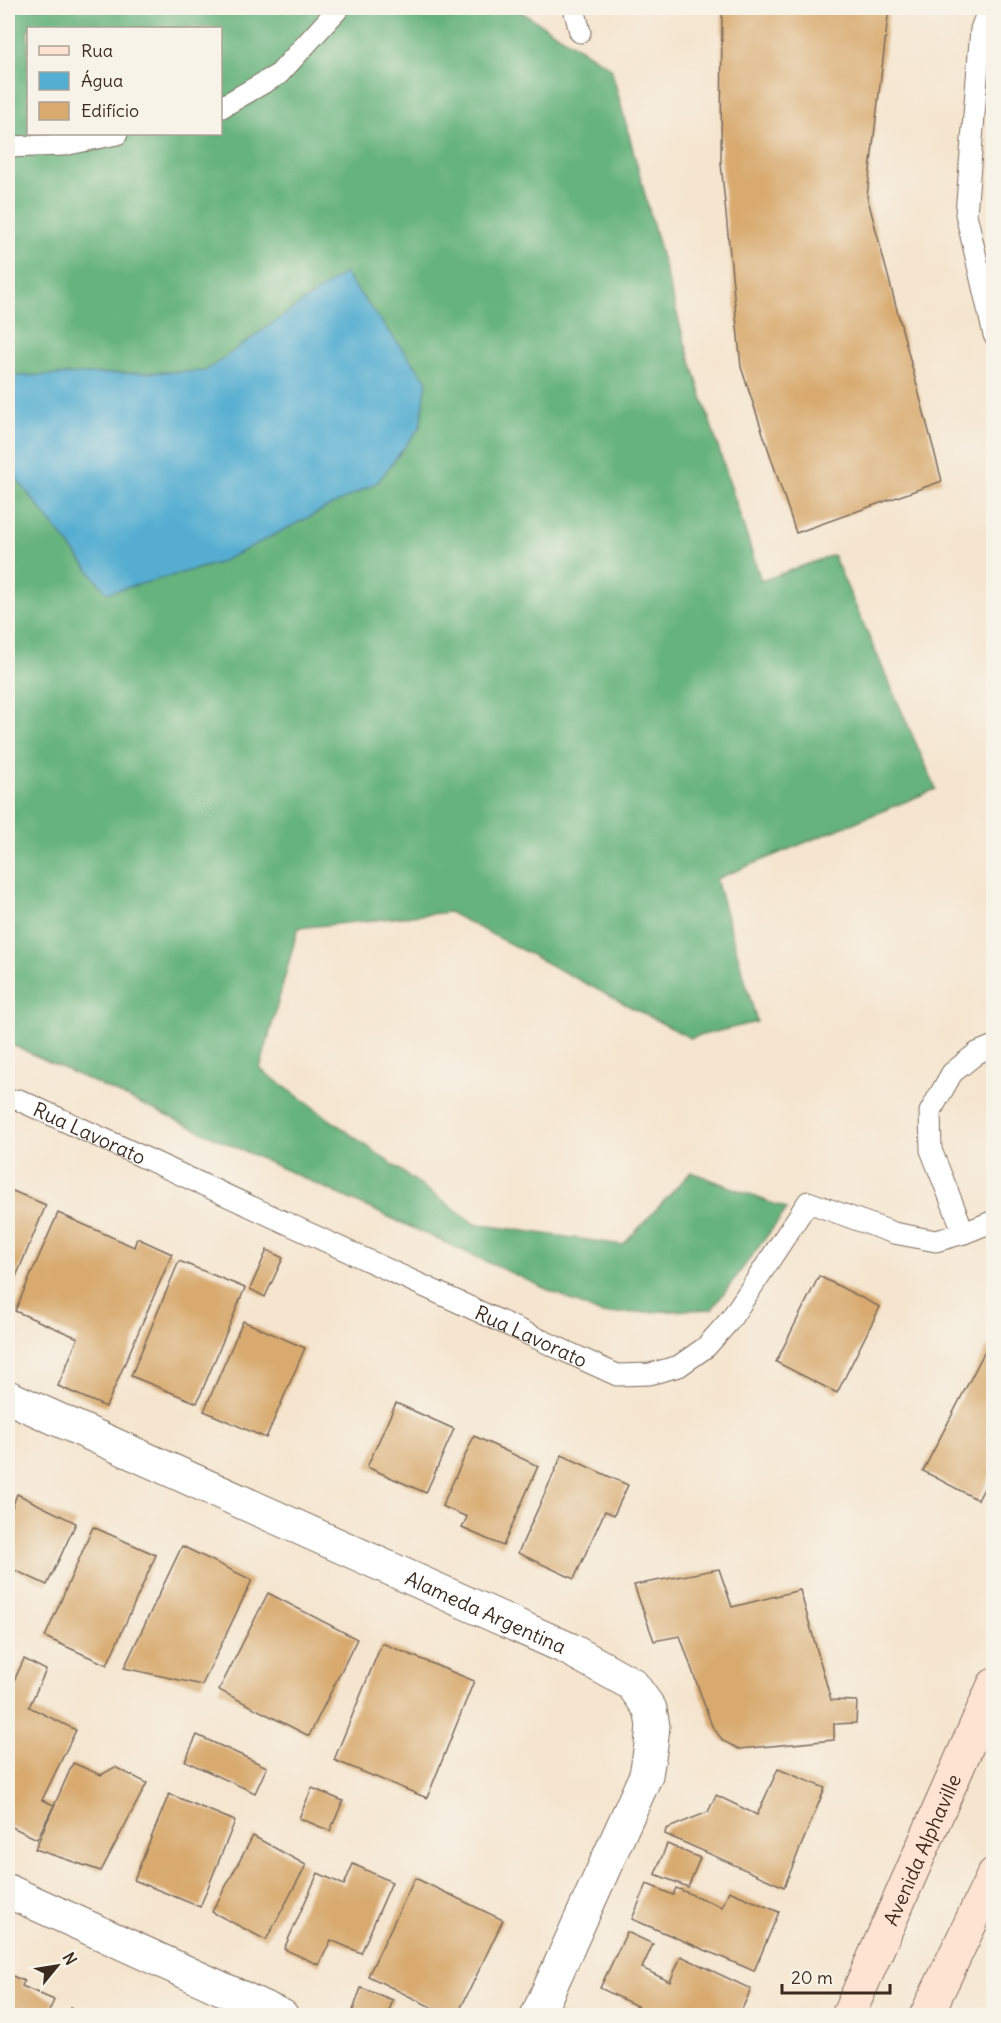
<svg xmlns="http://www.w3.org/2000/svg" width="1001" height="2023" viewBox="0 0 1001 2023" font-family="Delius,sans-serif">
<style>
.forest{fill:#66b37d;stroke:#506e4e;stroke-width:1.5;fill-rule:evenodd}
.water{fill:#54aed1;stroke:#486c78;stroke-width:1.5}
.building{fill:#d8aa70}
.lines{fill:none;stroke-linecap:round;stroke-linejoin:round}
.lane-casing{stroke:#7c6b5c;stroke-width:23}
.street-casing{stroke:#7c6b5c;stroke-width:35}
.secondary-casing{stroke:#7c6b5c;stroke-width:35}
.lane{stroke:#fff;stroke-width:21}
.street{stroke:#fff;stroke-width:33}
.secondary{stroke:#fee3d2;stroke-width:33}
.labels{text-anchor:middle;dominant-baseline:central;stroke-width:4.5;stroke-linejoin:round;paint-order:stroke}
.street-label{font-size:20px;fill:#3b2a1e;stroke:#f7f3e8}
</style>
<rect width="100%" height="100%" fill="#f7f3e8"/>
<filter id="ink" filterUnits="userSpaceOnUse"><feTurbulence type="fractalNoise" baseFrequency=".0167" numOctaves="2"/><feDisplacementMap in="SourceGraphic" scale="12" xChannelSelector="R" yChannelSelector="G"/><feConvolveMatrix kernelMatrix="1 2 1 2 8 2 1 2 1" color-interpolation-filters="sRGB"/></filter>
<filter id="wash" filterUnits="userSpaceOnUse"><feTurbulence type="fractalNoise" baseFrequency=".008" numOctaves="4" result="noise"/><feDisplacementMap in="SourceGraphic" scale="24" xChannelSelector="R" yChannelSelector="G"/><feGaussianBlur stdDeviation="1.35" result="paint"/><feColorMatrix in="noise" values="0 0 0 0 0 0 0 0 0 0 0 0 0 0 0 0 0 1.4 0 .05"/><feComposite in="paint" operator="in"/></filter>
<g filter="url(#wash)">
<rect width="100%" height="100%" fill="#f5e5cf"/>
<path class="forest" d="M8,8H515L611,68L684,340L761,581L833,555L936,789L716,879L757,1022L690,1038L449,912L298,928L260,1069L475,1224L623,1245L691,1172L787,1209L712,1309L601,1314L8,1043ZM28,28H220V134H28Z"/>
<polygon class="water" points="344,273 427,381 420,427 378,482 219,563 107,593 8,468 8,382 10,376 205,371"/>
<g id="blocks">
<g class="building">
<polygon points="722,8 889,8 867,196 942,481 796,533 741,367 721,163"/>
<polygon points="8,1189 46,1205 8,1296"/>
<polygon points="58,1213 134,1247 137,1238 172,1254 106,1407 58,1386 78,1338 15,1311"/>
<polygon points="267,1250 283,1258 265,1297 250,1289"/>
<polygon points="179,1261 245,1288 197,1403 131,1376"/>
<polygon points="819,1276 880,1307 837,1393 776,1362"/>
<polygon points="243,1321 305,1348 266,1438 204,1411"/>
<polygon points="987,1347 994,1350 994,1469 978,1500 923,1471"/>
<polygon points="396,1403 454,1429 426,1493 367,1467"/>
<polygon points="474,1436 538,1466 503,1546 462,1528 467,1517 442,1506"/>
<polygon points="562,1455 628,1485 614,1515 605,1511 574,1579 518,1553"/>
<polygon points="17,1494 76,1523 47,1585 8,1567 8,1518"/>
<polygon points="93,1527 156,1555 107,1665 45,1637"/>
<polygon points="182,1546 252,1580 202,1685 124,1668"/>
<polygon points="719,1569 732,1607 800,1590 831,1700 857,1701 856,1723 834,1724 834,1740 739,1749 723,1741 712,1726 680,1636 654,1641 634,1585"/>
<polygon points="268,1593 357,1639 309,1736 219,1690"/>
<polygon points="382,1643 474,1681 427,1798 334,1760"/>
<polygon points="24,1659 46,1670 29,1707 76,1730 42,1800 54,1805 37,1839 8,1825 8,1694"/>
<polygon points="197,1735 267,1767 255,1793 185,1761"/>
<polygon points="73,1763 101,1775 115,1767 147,1783 101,1871 35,1849"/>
<polygon points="778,1769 825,1788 784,1887 665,1834 666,1829 708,1812 716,1795 757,1815"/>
<polygon points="312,1788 343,1801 330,1831 299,1818"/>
<polygon points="169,1794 235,1821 200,1907 134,1880"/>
<polygon points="253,1836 306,1865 266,1940 212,1912"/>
<polygon points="667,1844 700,1858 688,1887 655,1874"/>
<polygon points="353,1864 392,1882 361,1953 331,1940 319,1965 284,1949 318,1873 344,1885"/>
<polygon points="415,1878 503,1920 457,2016 449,2016 368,1976"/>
<polygon points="647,1884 673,1895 676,1888 722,1907 729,1891 779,1912 754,1971 632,1919"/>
<polygon points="627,1932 653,1944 642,1968 670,1982 681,1956 751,1989 739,2016 657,2016 600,1988"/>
<polygon points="8,1974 24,1981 22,1986 54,2000 47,2016 8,2016"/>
<polygon points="361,1988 393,2000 387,2016 351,2016"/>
<polygon points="70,2008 87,2016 67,2016"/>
</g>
</g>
</g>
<g filter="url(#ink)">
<use href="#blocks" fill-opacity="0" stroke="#7c6b5c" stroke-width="1.5"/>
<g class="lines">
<g class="lane-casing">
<g id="lane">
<polyline points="574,8 580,32"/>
<polyline points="989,8 981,29 966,214 994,335"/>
<polyline points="220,108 279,74 339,8"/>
<polyline points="8,147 64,145 117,134"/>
<path id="s1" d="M19,1100L617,1375L650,1374L679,1366L706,1347L730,1320L808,1202L894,1233L936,1241L964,1233L994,1221"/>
<polyline points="964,1233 931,1150 930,1112 952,1073 977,1053 994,1046"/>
</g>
</g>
<g class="street-casing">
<g id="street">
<path id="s2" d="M8,1397L569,1649L632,1684L650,1709L653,1726L651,1745L646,1775L537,2016"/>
<polyline points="8,1891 282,2016"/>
</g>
</g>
<g class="secondary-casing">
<g id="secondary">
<path id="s3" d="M848,2016L994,1685"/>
<polyline points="926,2016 994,1874"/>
</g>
</g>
<use href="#lane" class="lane"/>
<use href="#street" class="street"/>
<use href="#secondary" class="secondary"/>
</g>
</g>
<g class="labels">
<g class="street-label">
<text stroke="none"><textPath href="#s1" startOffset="78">Rua Lavorato</textPath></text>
<text stroke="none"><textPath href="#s1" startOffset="564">Rua Lavorato</textPath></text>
<text stroke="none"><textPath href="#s2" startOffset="524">Alameda Argentina</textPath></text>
<text stroke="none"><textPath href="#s3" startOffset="182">Avenida Alphaville</textPath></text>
</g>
</g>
<rect width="1001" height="2023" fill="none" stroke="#f7f3e8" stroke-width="30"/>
<rect x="27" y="27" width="195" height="108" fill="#f7f3e8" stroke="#aca397" stroke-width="1.5"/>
<rect x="39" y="46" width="30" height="9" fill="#fee3d2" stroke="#aca397" stroke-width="1.5"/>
<text x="81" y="57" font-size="18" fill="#3b2a1e">Rua</text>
<rect x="39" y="72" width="30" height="18" fill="#54aed1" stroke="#aca397" stroke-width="1.5"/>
<text x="81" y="87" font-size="18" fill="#3b2a1e">Água</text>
<rect x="39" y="102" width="30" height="18" fill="#d8aa70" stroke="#aca397" stroke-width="1.5"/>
<text x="81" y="117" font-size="18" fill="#3b2a1e">Edifício</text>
<g transform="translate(57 1966) rotate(60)" stroke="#f7f3e8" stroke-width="4.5" paint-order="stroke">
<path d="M0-4.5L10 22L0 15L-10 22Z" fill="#3b2a1e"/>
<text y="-9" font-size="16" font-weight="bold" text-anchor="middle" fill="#3b2a1e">N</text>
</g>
<path d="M782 1984v9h108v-9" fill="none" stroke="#3b2a1e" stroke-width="3"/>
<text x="791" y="1984" font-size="18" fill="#3b2a1e" stroke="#f7f3e8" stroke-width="4.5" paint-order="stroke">20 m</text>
</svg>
